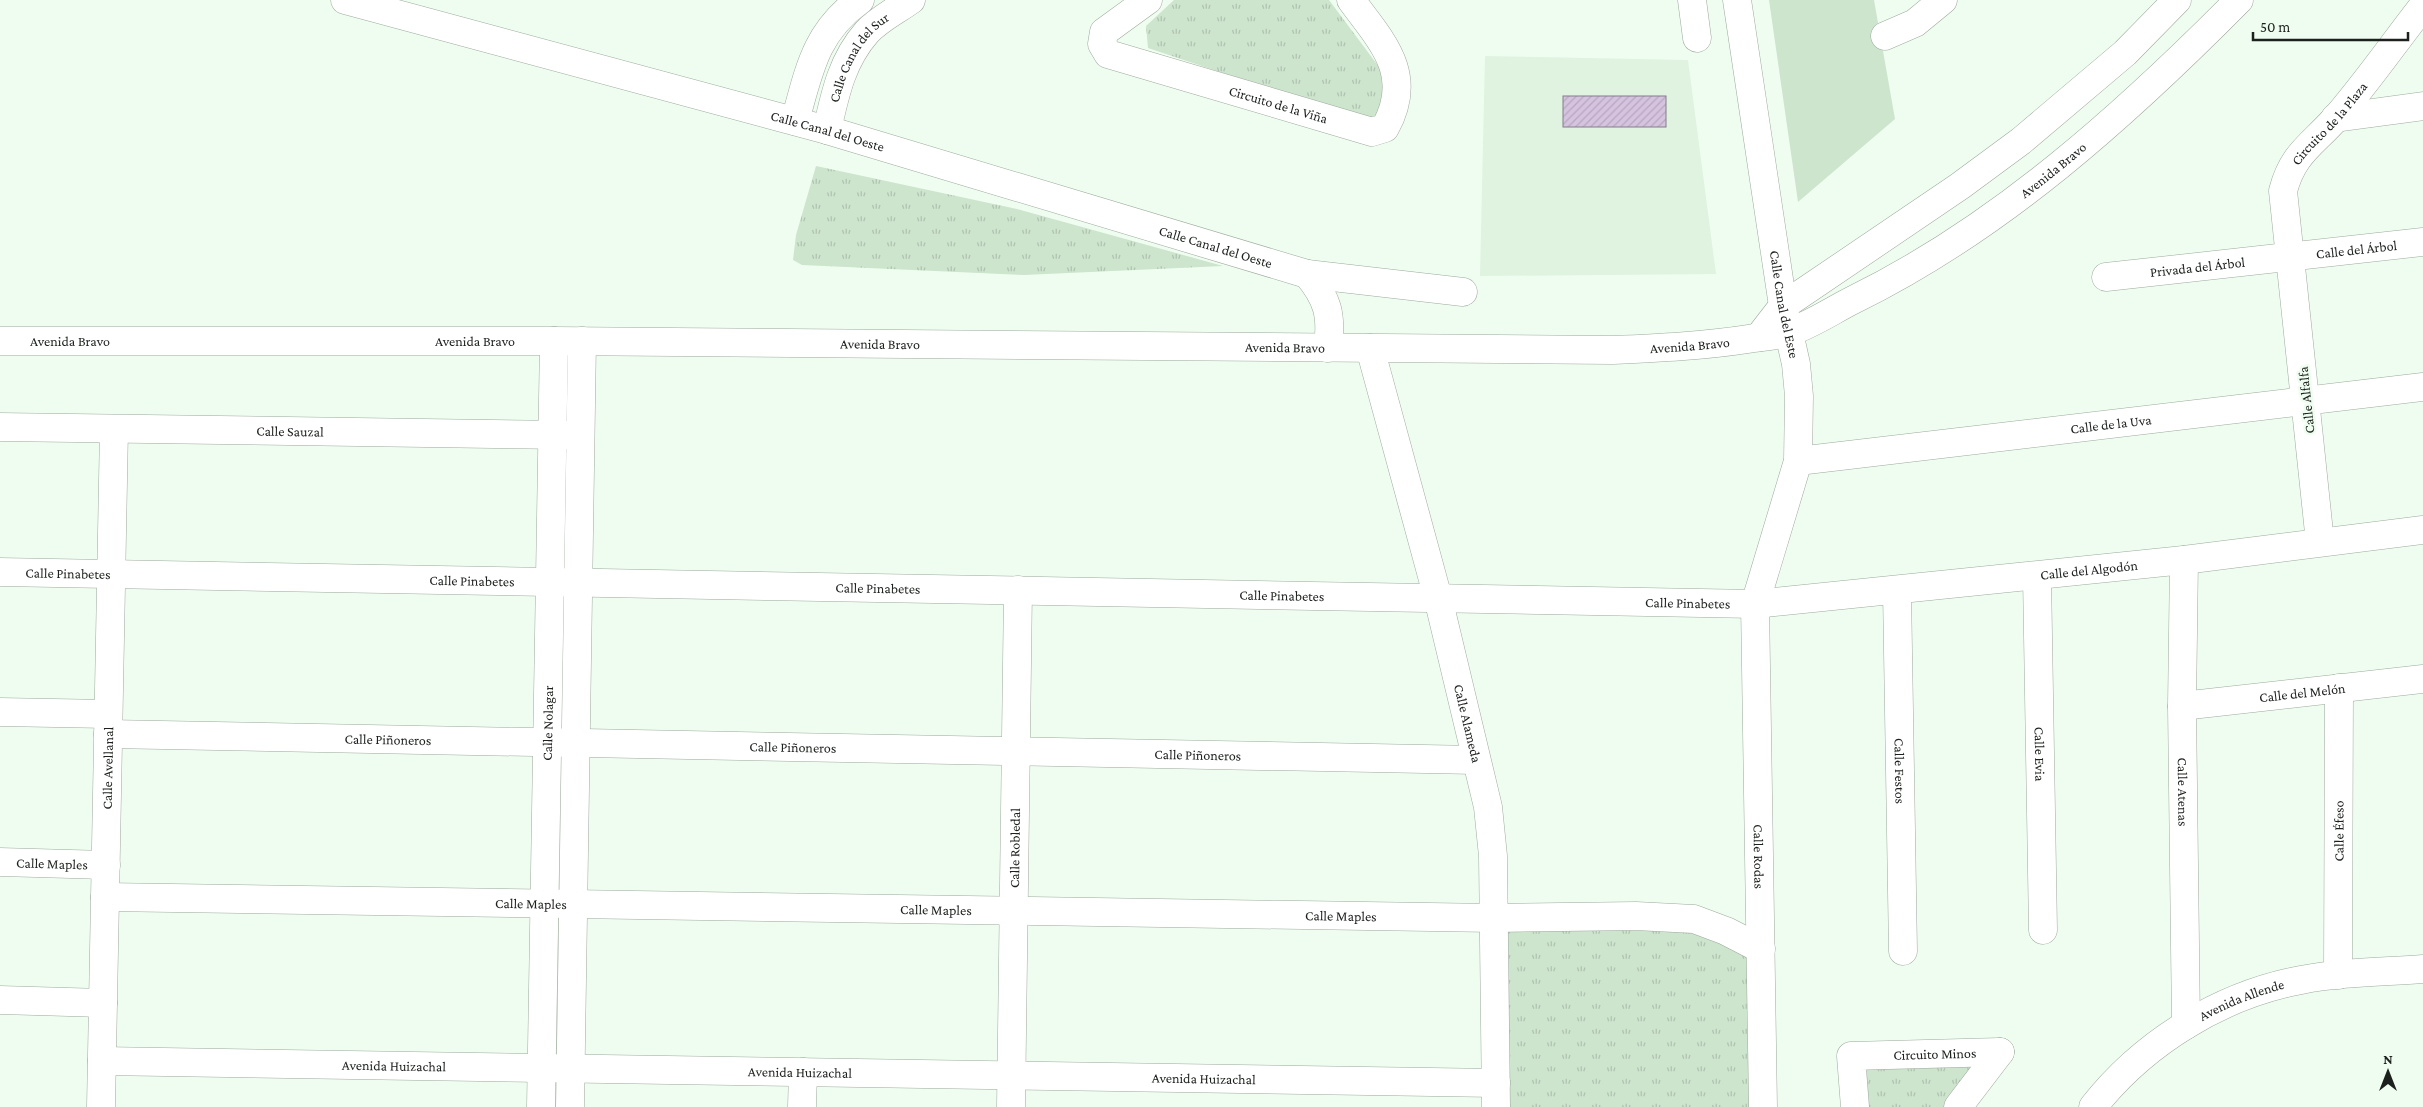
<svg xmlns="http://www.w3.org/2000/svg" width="2423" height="1107" viewBox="0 0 2423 1107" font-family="'Crimson Pro',serif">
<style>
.built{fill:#dff3e0}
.grass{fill:#cde4cd}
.park{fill:url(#park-tufts)}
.building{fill:url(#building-hatch);stroke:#867d8b}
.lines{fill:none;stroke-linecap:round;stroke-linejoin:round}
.minor-casing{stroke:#9daa9d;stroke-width:29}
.major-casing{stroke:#9daa9d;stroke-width:29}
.minor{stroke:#fff;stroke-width:28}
.major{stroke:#fff;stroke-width:28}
.labels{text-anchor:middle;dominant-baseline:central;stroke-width:5;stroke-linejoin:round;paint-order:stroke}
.street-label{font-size:14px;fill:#1d211d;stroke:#effdf0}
</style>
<defs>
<pattern id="park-tufts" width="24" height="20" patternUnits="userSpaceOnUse" patternTransform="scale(1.25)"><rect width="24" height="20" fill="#cde4cd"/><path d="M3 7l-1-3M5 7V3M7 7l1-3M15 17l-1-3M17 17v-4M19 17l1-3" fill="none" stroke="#b0c3b0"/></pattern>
<pattern id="building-hatch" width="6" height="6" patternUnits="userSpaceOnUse" patternTransform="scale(1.25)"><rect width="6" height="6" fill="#d5c3df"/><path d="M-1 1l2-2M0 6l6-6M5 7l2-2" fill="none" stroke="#b6a7bf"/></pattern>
</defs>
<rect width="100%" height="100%" fill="#effdf0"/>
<polygon class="built" points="1485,56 1688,60 1716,274 1480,276"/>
<polygon class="grass" points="1769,0 1874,0 1895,119 1798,202"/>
<g class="park">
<polygon points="1174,0 1329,0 1388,79 1385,111 1372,117 1327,108 1148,48 1146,26"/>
<polygon points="816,166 1017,209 1223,266 1024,275 802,265 793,260 796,235"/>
<polygon points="1496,921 1692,922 1758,950 1760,1107 1498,1107"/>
<polygon points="1995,1054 1955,1107 1857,1107 1854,1059"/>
</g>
<rect class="building" x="1563" y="96" width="103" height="31"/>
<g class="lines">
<g class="minor-casing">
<g id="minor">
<path id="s1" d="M345,0L827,130L1307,274C1328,299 1332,315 1328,348"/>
<path id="s2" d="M1148,0L1104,32L1102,44L1108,54L1372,132L1385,128C1415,74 1382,42 1351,0"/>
<polyline points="1692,0 1697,38"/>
<path id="s3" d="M1737,0L1783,306L1796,364L1799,396L1798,461L1755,604L1763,1107"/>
<polyline points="1885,36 1915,23 1943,0"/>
<polyline points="2335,118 2423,106"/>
<path d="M795,121C809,71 815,32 860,0"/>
<path id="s4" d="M827,130C835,94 842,60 867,32C879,19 897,10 911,0"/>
<polyline points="1307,274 1463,292"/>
<path id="s5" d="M2106,277L2423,242"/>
<path id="s6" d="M1370,348L1438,598L1488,807L1493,856L1496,1107"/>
<path id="s7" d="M0,427L569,435"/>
<path id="s8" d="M1798,461L2423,387"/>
<path id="s9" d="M2320,542L2283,191C2293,153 2312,145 2336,118C2367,82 2394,43 2423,6"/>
<path id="s10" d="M2184,560L2182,706L2186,1025"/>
<path id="s11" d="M0,572L1755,604L2184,560L2423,530"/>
<path id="s12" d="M2037,576L2043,930"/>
<path id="s13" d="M1897,591L1903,951"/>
<path id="s14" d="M2182,706L2423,679"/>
<polyline points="0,712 108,714"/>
<path id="s15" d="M108,734L1476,760"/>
<path id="s16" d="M0,862L106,865"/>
<path id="s17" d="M105,897L1494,918L1636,916L1694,919L1726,931L1761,949"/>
<path id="s18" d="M2338,975L2339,688"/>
<polyline points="0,1000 103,1003"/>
<path id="s19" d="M102,1061L1496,1083"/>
<path id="s20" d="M101,1107L114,429"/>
<path id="s21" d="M541,1107L554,341"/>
<polyline points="570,1107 582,341"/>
<polyline points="802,1107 803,1072"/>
<path id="s22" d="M1011,1107L1018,590"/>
<path id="s23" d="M1855,1107L1851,1056L2000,1052"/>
<polyline points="1958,1107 2000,1052"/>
<path id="s24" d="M2093,1107C2144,1042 2221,995 2301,980C2341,972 2382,972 2423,969"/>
</g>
</g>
<g class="major-casing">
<g id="major">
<polyline points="1759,337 1783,306 1960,186 2021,141 2125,53 2177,0"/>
<path id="s25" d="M0,341H554L1613,350C1658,348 1703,346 1748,339C1761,337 1776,336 1789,332C1811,325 1833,310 1853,300C2000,228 2125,115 2239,0"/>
</g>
</g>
<use href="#minor" class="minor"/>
<use href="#major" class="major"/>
</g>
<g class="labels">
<g class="street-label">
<text stroke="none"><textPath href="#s4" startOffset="81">Calle Canal del Sur</textPath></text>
<text stroke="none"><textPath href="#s2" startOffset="256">Circuito de la Viña</textPath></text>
<text stroke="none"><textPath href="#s9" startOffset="436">Circuito de la Plaza</textPath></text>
<text stroke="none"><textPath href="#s1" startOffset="500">Calle Canal del Oeste</textPath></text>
<text stroke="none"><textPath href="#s25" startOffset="2101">Avenida Bravo</textPath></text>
<text stroke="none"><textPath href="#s1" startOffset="905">Calle Canal del Oeste</textPath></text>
<text stroke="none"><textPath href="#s5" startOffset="252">Calle del Árbol</textPath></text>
<text stroke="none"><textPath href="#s5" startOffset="92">Privada del Árbol</textPath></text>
<text stroke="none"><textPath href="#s3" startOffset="308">Calle Canal del Este</textPath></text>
<text stroke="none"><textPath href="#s25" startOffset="70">Avenida Bravo</textPath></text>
<text stroke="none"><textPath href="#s25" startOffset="475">Avenida Bravo</textPath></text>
<text stroke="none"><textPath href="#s25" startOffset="880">Avenida Bravo</textPath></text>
<text stroke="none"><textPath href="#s25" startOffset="1690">Avenida Bravo</textPath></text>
<text stroke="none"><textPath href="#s25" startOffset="1285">Avenida Bravo</textPath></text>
<text transform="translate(2306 400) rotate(-96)">Calle Alfalfa</text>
<text stroke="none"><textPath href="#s8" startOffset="315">Calle de la Uva</textPath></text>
<text stroke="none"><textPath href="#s7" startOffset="290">Calle Sauzal</textPath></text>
<text stroke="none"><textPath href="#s11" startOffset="2091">Calle del Algodón</textPath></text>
<text stroke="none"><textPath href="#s11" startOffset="68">Calle Pinabetes</textPath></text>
<text stroke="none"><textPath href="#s11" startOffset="472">Calle Pinabetes</textPath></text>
<text stroke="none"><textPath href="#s11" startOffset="878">Calle Pinabetes</textPath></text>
<text stroke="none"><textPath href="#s11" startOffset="1282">Calle Pinabetes</textPath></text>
<text stroke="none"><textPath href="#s11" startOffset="1688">Calle Pinabetes</textPath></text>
<text stroke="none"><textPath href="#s14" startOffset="121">Calle del Melón</textPath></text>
<text stroke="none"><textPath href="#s6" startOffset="388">Calle Alameda</textPath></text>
<text stroke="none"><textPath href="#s21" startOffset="384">Calle Nolagar</textPath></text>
<text stroke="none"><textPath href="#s15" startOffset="280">Calle Piñoneros</textPath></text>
<text stroke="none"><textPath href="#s15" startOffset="685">Calle Piñoneros</textPath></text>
<text stroke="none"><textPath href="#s12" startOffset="178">Calle Evia</textPath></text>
<text stroke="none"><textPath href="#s15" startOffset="1090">Calle Piñoneros</textPath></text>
<text stroke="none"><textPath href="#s20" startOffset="339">Calle Avellanal</textPath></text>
<text stroke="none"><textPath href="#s13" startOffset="180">Calle Festos</textPath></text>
<text stroke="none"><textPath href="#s10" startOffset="232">Calle Atenas</textPath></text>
<text stroke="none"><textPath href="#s18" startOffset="144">Calle Éfeso</textPath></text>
<text stroke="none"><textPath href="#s22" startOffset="259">Calle Robledal</textPath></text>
<text stroke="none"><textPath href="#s3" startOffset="868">Calle Rodas</textPath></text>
<text stroke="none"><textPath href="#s16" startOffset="52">Calle Maples</textPath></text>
<text stroke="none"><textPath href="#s17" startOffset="426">Calle Maples</textPath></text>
<text stroke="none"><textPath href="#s17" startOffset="831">Calle Maples</textPath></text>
<text stroke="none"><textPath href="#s17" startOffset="1236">Calle Maples</textPath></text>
<text stroke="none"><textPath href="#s24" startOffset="186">Avenida Allende</textPath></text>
<text stroke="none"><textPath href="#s23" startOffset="135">Circuito Minos</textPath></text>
<text stroke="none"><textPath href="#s19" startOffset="292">Avenida Huizachal</textPath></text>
<text stroke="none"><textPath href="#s19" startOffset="698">Avenida Huizachal</textPath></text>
<text stroke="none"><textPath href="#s19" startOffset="1102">Avenida Huizachal</textPath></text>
</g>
</g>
<g transform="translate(2388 1072)" stroke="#effdf0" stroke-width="4" paint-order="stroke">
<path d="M0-4L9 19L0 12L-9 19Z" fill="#1d211d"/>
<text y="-8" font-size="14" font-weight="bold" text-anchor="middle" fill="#1d211d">N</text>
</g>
<path d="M2253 32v8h155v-8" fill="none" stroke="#1d211d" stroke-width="2.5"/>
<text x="2260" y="32" font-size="15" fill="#1d211d" stroke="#effdf0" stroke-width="4" paint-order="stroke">50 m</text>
</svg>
